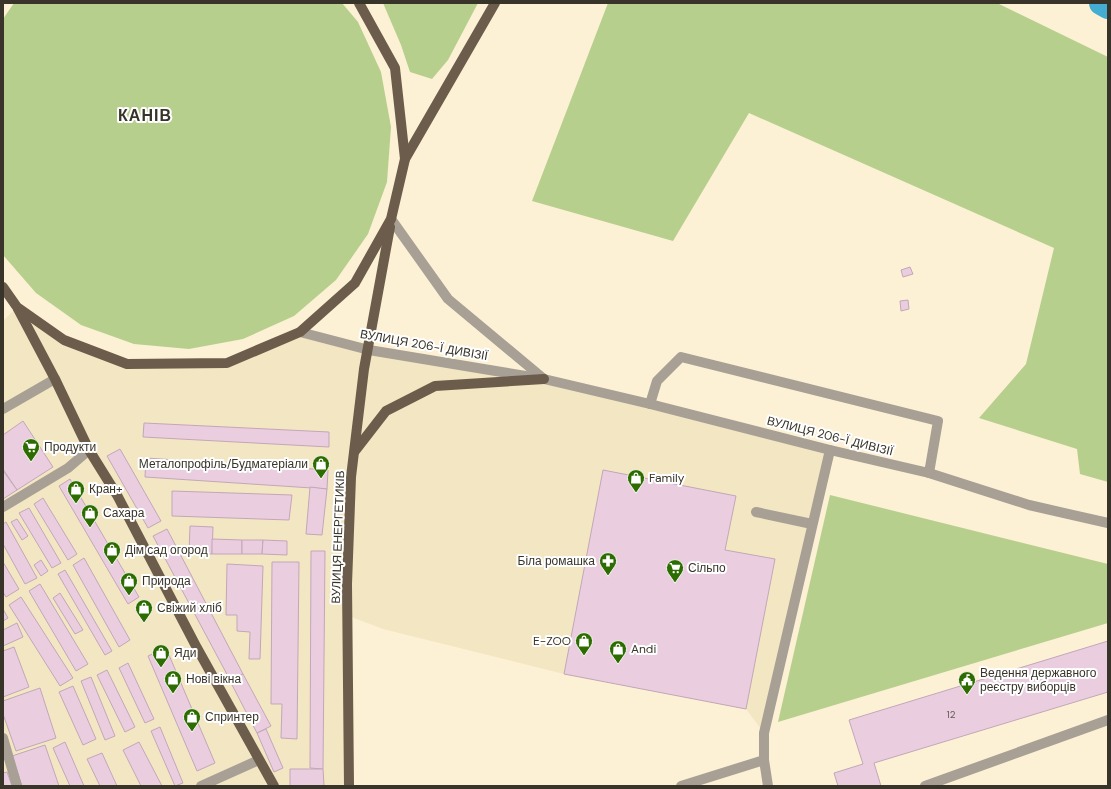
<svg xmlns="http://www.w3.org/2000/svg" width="1111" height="789" viewBox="0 0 1111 789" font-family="'DM Sans',sans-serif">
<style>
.built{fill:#f3e6c2}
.green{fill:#b7cf8d}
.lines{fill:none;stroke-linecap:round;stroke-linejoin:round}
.canal{stroke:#43add2;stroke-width:24}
.building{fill:#eacee0;stroke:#c2a7b8}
.minor{stroke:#a89f95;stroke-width:10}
.major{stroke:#6c5c4b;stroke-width:10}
.labels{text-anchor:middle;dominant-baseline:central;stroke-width:4;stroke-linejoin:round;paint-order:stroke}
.number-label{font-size:10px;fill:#645a57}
.street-label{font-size:12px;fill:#383429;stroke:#fff}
.poi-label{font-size:12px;fill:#383429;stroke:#fff;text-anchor:start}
.district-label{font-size:16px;font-weight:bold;letter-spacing:1px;fill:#383429;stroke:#fff}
</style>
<rect width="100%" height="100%" fill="#fcf1d4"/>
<polygon class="built" points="17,307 64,340 127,364 227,363 300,332 544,379 830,450 764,733 746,709 564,674 383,629 349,616 349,786 3,786 3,321"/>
<g class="green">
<polygon points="14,3 342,3 358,22 381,72 391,127 387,182 368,234 336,280 294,316 243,339 189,349 134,344 81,325 36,293 3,255 3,19"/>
<polygon points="383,3 478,3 448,60 432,79 410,72 401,45"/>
<polygon points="608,3 997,3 1108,57 1108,482 1080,474 1077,449 979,418 1026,364 1054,248 749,113 673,241 532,201"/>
<polygon points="830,495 1108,564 1108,623 778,722"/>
</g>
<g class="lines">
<polyline class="canal" points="1101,3 1108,7"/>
</g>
<g class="building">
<polygon points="910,267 913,274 903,277 901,270"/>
<polygon points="908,300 909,309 901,311 900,301"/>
<polygon points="23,421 53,467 17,490 3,469 3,435"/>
<polygon points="144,423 329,432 329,447 143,437"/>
<polygon points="120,449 161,521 148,528 107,456"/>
<polygon points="146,458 328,470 327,489 145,477"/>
<polygon points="603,470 736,496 725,550 775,559 746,709 564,674"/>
<polygon points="4,472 17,490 3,499 3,473"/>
<polygon points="70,479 139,597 128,604 59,486"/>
<polygon points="310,487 327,489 322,535 306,534"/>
<polygon points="172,491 292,495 289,520 172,516"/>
<polygon points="43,498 77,554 68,560 34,504"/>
<polygon points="29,508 61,563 52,568 19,513"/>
<polygon points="17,519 28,536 22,540 11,522"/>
<polygon points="6,522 37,578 25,584 3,544 3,524"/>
<polygon points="190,526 213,527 212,554 189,553"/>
<polygon points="167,529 243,674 230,680 153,536"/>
<polygon points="212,539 242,540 242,554 212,554"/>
<polygon points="242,540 263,540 262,554 242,554"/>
<polygon points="263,540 287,541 287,555 262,554"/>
<polygon points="311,551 325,551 323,769 310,768"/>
<polygon points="84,558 130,640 119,647 73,565"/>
<polygon points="41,560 48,571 41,576 34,565"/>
<polygon points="3,562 19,589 6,597 3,592"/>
<polygon points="272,562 299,562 297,739 281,738 282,704 271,704"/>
<polygon points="227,564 263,566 260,659 249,659 250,632 237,631 237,615 226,615"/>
<polygon points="65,570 112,651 105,655 58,574"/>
<polygon points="40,584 88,664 76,671 29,591"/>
<polygon points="60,593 83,630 75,634 53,598"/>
<polygon points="21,597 73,678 60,686 9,605"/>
<polygon points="3,609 8,618 3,621"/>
<polygon points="17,623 23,637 3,646 3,630"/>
<polygon points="1108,641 1108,692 874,763 881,786 838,786 834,773 863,764 849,720"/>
<polygon points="14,647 29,687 3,697 3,651"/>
<polygon points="166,648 215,763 197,771 148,656"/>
<polygon points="128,663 154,719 145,723 119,668"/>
<polygon points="107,670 135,727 125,732 97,675"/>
<polygon points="243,674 271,726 257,733 230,681"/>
<polygon points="91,677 115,736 105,740 81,681"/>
<polygon points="73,686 96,739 83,745 59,692"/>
<polygon points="40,688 56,738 16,751 3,714 3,701"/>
<polygon points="160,727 183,783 175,786 151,731"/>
<polygon points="266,729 283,768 274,772 257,733"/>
<polygon points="65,742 84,786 70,786 53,748"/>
<polygon points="139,742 162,786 141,786 123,750"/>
<polygon points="45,745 59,786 22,786 12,756"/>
<polygon points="102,753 117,786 100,786 87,759"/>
<polygon points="290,769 323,769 324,786 290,786"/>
<polygon points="7,772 12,786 3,786 3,773"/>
</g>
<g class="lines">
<g class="minor">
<polyline points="391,219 448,299 544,379"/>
<polyline points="300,332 369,350 544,379 650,404 830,450 929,473 1029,505 1108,523"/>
<polyline points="650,404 657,381 681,357 938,421 929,473"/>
<polyline points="3,409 55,379"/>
<polyline points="3,507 68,468 89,450"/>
<polyline points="756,512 812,524"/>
<polyline points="3,738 17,786"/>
<polyline points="201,786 259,760"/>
<polyline points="681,786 764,760"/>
<polyline points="768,786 764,760 764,733 830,450"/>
<polyline points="925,786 1108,720"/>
</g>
<g class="major">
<polyline points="359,3 395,68 405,159"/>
<polyline points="3,287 17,307 64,340 127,364 227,363 300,332 355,283 391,219 405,159 495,3"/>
<polyline points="18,309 55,379 89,450 117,495 197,648 274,786"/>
<polyline points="355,451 386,411 435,386 544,379"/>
<polyline points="349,786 347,584 351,477 364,369 390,227"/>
</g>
</g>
<defs>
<g id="supermarket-pin" transform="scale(0.9)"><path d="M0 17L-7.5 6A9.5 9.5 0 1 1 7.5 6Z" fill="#2d6c00" stroke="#fff"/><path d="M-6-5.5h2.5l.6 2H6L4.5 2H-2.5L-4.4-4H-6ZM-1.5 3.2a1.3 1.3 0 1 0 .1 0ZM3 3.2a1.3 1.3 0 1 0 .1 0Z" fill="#fff"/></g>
<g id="shop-pin" transform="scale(0.9)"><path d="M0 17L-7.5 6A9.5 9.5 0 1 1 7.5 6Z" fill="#2d6c00" stroke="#fff"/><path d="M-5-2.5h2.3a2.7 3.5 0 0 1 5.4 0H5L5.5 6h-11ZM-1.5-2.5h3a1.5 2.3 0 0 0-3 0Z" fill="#fff"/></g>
<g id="pharmacy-pin" transform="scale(0.9)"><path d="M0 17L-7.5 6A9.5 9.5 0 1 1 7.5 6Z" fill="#2d6c00" stroke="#fff"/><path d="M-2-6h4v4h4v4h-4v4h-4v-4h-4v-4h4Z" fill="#fff"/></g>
<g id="civic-pin" transform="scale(0.9)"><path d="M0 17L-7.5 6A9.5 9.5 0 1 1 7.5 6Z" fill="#2d6c00" stroke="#fff"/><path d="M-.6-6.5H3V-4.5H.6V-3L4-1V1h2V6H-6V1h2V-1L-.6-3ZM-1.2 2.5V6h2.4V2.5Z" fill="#fff"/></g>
</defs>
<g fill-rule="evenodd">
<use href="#supermarket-pin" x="31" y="447"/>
<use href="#shop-pin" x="321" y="464"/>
<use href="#shop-pin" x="636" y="478"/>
<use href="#shop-pin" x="76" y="489"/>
<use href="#shop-pin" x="90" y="513"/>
<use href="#shop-pin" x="112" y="550"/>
<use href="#pharmacy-pin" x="608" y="561"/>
<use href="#supermarket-pin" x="675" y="568"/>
<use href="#shop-pin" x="129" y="581"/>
<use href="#shop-pin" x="144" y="608"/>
<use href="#shop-pin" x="584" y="641"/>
<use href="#shop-pin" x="618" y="649"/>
<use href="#shop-pin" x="161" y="653"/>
<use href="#shop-pin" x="173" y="679"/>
<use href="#civic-pin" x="967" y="680"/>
<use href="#shop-pin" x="192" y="717"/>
</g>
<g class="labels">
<g class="number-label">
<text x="951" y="714">12</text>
</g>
<g class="street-label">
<text transform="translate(424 345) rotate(10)">ВУЛИЦЯ 206-Ї ДИВІЗІЇ</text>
<text transform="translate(830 436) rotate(14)">ВУЛИЦЯ 206-Ї ДИВІЗІЇ</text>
<text transform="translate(338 537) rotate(-88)">ВУЛИЦЯ ЕНЕРГЕТИКІВ</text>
</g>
<g class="poi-label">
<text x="44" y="447">Продукти</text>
<text x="308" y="464" text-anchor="end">Металопрофіль/Будматеріали</text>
<text x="649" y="478">Family</text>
<text x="89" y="489">Кран+</text>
<text x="103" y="513">Сахара</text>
<text x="125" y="550">Дім сад огород</text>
<text x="595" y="561" text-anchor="end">Біла ромашка</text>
<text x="688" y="568">Сільпо</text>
<text x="142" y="581">Природа</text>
<text x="157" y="608">Свіжий хліб</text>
<text x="571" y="641" text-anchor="end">E-ZOO</text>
<text x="631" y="649">Andi</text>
<text x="174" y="653">Яди</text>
<text x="980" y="673">Ведення державного<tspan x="980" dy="14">реєстру виборців</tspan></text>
<text x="186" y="679">Нові вікна</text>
<text x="205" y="717">Спринтер</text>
</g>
<g class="district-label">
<text x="145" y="115">КАНІВ</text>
</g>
</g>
<rect width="1111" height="789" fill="none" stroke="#383429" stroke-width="8"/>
</svg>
